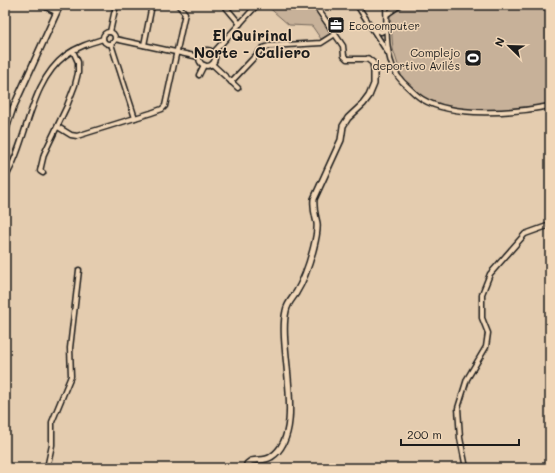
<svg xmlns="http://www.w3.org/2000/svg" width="555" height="473" viewBox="0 0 555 473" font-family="Mali,sans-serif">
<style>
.green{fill:#c7b199;stroke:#72665a}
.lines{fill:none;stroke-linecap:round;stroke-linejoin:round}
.minor-casing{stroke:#1c1c1c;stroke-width:7}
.tertiary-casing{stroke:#1c1c1c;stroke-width:8}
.minor{stroke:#f1d7b8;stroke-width:4}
.tertiary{stroke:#f1d7b8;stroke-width:5}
.labels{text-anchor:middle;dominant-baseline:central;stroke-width:3;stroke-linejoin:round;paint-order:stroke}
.poi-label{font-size:11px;fill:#1c1c1c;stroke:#f1d7b8;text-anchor:start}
.district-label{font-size:15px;font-weight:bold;fill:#1c1c1c;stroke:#f1d7b8}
</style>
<rect width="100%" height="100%" fill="#e4ccaf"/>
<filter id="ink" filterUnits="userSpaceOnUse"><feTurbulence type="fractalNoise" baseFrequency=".025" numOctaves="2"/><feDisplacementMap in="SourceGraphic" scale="8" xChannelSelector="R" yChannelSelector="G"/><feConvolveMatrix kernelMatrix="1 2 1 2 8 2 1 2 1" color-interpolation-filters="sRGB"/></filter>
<g filter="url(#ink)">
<g class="green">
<polygon points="266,5 312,5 331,33 321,39 312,26 289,25"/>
<polygon points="404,5 545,5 550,7 550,106 513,111 458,111 422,99 404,84 393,49 390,14"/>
</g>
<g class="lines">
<g class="minor-casing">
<g id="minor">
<polyline points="42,5 56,12"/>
<polyline points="52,5 58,9"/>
<polyline points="224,5 240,24"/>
<polyline points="315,5 343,46 344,56 347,59 368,59"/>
<polyline points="357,5 388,53"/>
<path d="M386,5C387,24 385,47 392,65C395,74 401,81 408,87C412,91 417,96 422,99C453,118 515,113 550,106"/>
<polyline points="387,14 400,5"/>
<polyline points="374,28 381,32 385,30 387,26"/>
<circle cx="109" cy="38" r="6"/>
<polyline points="110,32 116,5"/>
<polyline points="115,39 199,57"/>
<polyline points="111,44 135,118"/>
<polyline points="144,45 152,5"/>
<circle cx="207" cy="58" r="8"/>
<polyline points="213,53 257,5"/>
<polyline points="212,64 238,88"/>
<polyline points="199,75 204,65"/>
<polyline points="231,82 263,48 269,46 321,43 335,34"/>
<polyline points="58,127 71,135 77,136 151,113 162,109 165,106 185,13 178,5"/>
<polyline points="43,173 40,171 44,154 67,106 75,85 78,73 78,62 73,51"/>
<path d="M5,178C28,141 29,83 66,55C77,47 90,43 103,39"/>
<polyline points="47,468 52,445 52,422 71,376 70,348 79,270"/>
<polyline points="466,468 460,438 458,408 467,379 486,347 488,333 482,318 482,294 490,274 525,234 550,225"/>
</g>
</g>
<g class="tertiary-casing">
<g id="tertiary">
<polyline points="5,132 13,108 60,5"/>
<path d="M247,468V464L251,461C258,459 265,461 271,457C308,434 277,348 286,311C287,304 292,299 296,293C304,280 309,265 313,250C315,242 318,232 317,223C315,214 313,209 314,199L341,140L343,126L348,118L363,104L369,96L374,84V69L373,63L368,59"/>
</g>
</g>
<use href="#minor" class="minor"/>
<use href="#tertiary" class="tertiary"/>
</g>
</g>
<defs>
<g id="office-square" transform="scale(0.9)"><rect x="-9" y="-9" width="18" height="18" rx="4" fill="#1c1c1c" stroke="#f1d7b8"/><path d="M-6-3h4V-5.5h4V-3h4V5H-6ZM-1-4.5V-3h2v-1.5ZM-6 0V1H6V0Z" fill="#fff"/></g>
<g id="stadium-square" transform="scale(0.9)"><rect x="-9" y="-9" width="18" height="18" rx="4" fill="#1c1c1c" stroke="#f1d7b8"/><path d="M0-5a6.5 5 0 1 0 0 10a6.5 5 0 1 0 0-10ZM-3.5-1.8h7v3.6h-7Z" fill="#fff"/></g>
</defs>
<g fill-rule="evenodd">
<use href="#office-square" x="336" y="25"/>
<use href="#stadium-square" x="473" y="58"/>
</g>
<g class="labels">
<g class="poi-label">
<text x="349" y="25">Ecocomputer</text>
<text x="460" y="52" text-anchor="end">Complejo<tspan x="460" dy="13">deportivo Avilés</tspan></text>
</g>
<g class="district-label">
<text x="252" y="35">El Quirinal<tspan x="252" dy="17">Norte - Caliero</tspan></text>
</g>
</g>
<rect width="555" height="473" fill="none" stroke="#f1d7b8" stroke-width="20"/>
<rect x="10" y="10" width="535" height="453" fill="none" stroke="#1c1c1c" stroke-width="1.5" filter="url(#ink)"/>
<g transform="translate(509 46) rotate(293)" stroke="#f1d7b8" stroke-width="3" paint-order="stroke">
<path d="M0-3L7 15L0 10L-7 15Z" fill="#1c1c1c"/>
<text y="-6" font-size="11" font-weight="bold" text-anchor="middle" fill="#1c1c1c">N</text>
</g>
<path d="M401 439v6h118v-6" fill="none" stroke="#1c1c1c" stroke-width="2"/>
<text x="407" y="439" font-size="12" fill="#1c1c1c" stroke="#f1d7b8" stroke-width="3" paint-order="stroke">200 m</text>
</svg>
